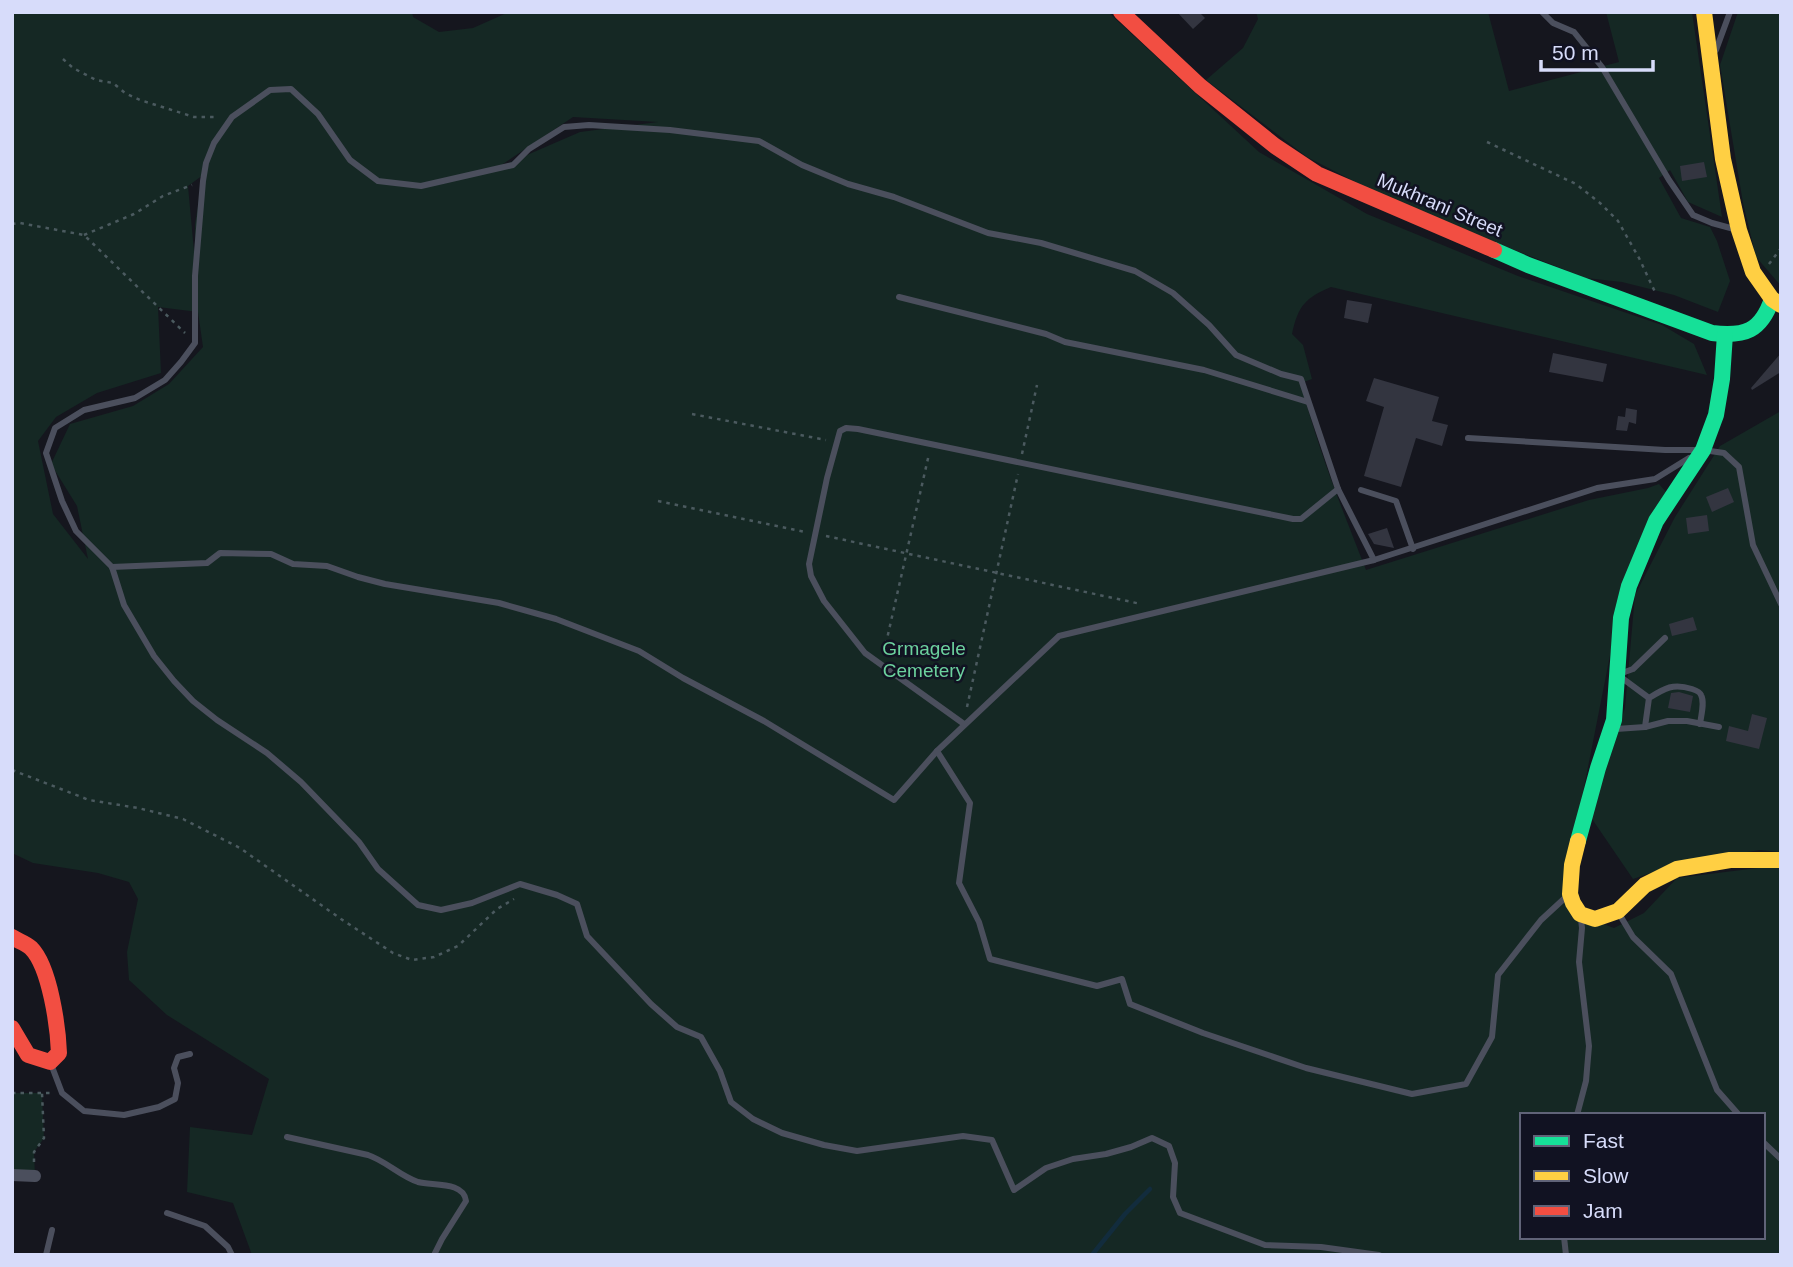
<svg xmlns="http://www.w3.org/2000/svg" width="1793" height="1267" viewBox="0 0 1793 1267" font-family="Arial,sans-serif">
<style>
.green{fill:#152824;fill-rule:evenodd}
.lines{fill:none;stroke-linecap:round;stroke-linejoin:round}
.stream{stroke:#122c3d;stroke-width:4.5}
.building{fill:#333540}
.path{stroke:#4b5a5f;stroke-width:2.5;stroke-dasharray:3.5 5;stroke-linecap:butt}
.lane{stroke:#4b4f5d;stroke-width:6}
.street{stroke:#4b4f5d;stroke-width:12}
.fast{stroke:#16e098;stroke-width:16}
.slow{stroke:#ffcf43;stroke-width:16}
.jam{stroke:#f24e42;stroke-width:16}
.labels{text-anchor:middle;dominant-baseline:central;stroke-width:5;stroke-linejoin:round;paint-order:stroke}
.street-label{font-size:19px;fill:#d7dcfa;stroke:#111222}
.park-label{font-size:19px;fill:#6cd19e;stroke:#111222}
</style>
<rect width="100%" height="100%" fill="#15161e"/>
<g class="green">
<path d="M15,12H412L413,17L439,32L473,28L509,12H1108L1259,152L1367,214L1518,276L1662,325L1694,344L1707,375L1331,287C1305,298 1298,306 1292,334L1303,345L1312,379L1301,383C1317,447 1342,509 1366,570L1589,500L1648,488L1659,484L1667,493L1616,625L1577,823L1574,913L1614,928L1644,913L1677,878L1781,865V1255H252L233,1203L187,1192L190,1127L252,1135L269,1079L167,1015L129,980L127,952L138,899L129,882L98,873L33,863L12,853V14ZM573,117L658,122L580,132L497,168ZM203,175L195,224V262L188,186ZM158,307L198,312L203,347L169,384L133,406L70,424L51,464L77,506L88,559L53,514L38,441L56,417L97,393L161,373ZM1522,1115H1763V1237H1522Z"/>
<polygon points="1256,12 1488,12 1509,91 1619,62 1606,12 1692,12 1722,217 1688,202 1670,170 1659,178 1681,218 1710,227 1717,241 1730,281 1718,312 1674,295 1622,282 1586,278 1402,206 1307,157 1206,80 1243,48 1258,19"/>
<polygon points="1738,12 1781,12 1781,286 1756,257 1743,203 1720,65"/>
<polygon points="1781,411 1781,852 1760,850 1680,863 1633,879 1590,816 1625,708 1635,595 1675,517 1720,446"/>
<polygon points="12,1093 42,1093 44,1138 34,1152 35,1176 12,1175"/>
</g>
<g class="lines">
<polyline class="stream" points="1092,1255 1125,1214 1150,1189"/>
</g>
<g class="building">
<polygon points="1177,12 1199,12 1205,18 1193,29"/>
<polygon points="1704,162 1707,177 1682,181 1680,166"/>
<polygon points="1347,300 1372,304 1368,323 1344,318"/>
<polygon points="1553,353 1607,364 1603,382 1549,372"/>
<polygon points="1781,353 1781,372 1752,390 1751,388"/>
<polygon points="1374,378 1439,397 1432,421 1448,425 1442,446 1416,438 1401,487 1364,476 1384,407 1366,401"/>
<polygon points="1626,408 1637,410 1636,424 1629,422 1627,431 1616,430 1618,416 1625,417"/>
<polygon points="1728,488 1734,502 1712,512 1706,497"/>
<polygon points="1707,515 1709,531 1688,534 1686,518"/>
<polygon points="1387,528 1394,548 1374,544 1368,534"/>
<polygon points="1693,617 1697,630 1672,636 1669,624"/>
<polygon points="1679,692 1693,696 1690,712 1668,708 1671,693"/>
<polygon points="1752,714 1767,718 1759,749 1726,741 1729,726 1748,731"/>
</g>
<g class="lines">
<g class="path">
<polyline points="63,59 73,68 96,80 113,83 125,93 140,100 194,117 218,117"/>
<polyline points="1487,142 1576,184 1600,203 1618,221 1639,258 1655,292"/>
<polyline points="12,224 20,223 84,235 185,333"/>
<polyline points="84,235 134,214 163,196 192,185"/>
<polyline points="1769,264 1781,248"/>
<polyline points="692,414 826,440"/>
<polyline points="1022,454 1037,385"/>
<polyline points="658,501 805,532"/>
<polyline points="826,536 1141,604"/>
<polyline points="884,652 929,454"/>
<polyline points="967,707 1018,474"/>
<polyline points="12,770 89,800 138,808 183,819 240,848 341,919 393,953 412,960 434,957 458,946 497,909 514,899"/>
<polyline points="12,1093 52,1093"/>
<polyline points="34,1162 34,1152 44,1138 42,1093"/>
</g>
<g class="lane">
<polyline points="1542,12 1553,23 1574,32 1602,67 1669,180 1693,215 1712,223 1734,229"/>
<polyline points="1716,50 1730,12"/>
<polyline points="899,297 1046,334 1065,342 1204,370 1308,402"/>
<polyline points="1468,438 1665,450 1703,450 1724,453 1739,467 1753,545 1781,604"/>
<polyline points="1361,490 1396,501 1413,549"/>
<polyline points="1374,560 1338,489 1301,379 1281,374 1236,355 1209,325 1173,293 1135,271 1041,243 988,233 894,197 848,184 802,165 759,141 670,130 589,125 564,127 529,149 513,165 421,186 378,181 350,160 318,114 291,89 270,90 232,117 214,143 206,163 203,181 195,276 195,343 181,362 165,380 135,398 84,410 55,428 46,453 62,501 76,531 112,567 124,605 154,656 174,681 193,701 217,720 267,753 301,782 359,842 378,869 418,905 441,910 472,903 520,884 557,895 577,904 587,936 651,1004 677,1027 701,1037 720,1071 731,1102 753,1119 782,1133 824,1145 857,1151 963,1136 992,1140 1014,1190 1046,1168 1073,1159 1106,1154 1131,1147 1152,1138 1169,1146 1175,1163 1173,1197 1180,1213 1265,1245 1321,1247 1379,1255"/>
<polyline points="112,567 207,563 220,553 271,554 293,564 327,566 358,577 385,584 499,603 556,619 639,651 683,678 764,721 894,800 937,751 1059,636 1374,560 1597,488 1655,479 1689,458"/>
<polyline points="1622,673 1633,669 1665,638"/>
<polyline points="1622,678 1649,698"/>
<polyline points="964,724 865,653 824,601 811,576 809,564 827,478 840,431 846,428 858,429 1293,519 1301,519 1338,489"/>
<path d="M1645,727L1649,698C1665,688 1673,683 1692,689C1695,690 1700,692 1701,695C1705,702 1701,716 1700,724"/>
<polyline points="1616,729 1645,727 1668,721 1687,721 1719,727"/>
<polyline points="937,751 970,803 959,883 979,922 990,959 1097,986 1122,979 1130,1004 1203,1033 1306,1068 1412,1094 1466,1084 1492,1037 1498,975 1541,920 1567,896"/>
<polyline points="1618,912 1633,937 1671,974 1717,1090 1739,1115"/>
<polyline points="51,1064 62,1093 84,1111 124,1115 159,1107 175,1099 178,1083 174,1068 178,1057 190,1054"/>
<polyline points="1577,1115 1586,1081 1589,1046 1579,962 1582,928 1581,919"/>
<path d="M287,1137L368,1155C386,1161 400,1176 418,1182C432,1186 464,1181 466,1201L442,1239L434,1255"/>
<polyline points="1763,1142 1781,1159"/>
<polyline points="167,1213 205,1226 228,1247 232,1255"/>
<polyline points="1564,1237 1566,1255"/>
<polyline points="46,1255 52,1230"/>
</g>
<polyline class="street" points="12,1175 35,1176"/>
<g class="fast">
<path d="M1494,250L1528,265L1712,333C1745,337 1761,331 1772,299"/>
<polyline points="1578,841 1598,768 1614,720 1621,618 1629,586 1656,521 1703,450 1716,415 1722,379 1725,334"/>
</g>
<g class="slow">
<polyline points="1704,12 1723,159 1739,230 1753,272 1772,299 1781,305"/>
<polyline points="1578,841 1572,865 1570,894 1573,903 1580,914 1595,919 1618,911 1645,885 1677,869 1730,860 1781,860"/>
</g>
<g class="jam">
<polyline points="1121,12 1200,86 1275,146 1317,174 1494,250"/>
<path d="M12,937C18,941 26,943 31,948C50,967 58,1027 59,1053L50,1062L28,1055L12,1028"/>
</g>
</g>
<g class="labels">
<g class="street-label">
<text transform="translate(1440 205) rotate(23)">Mukhrani Street</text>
</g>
<g class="park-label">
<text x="924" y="648">Grmagele<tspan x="924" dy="22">Cemetery</tspan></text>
</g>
</g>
<rect width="1793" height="1267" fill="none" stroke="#d7dcfa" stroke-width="28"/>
<rect x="1520" y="1113" width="245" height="126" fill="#111222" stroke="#606378" stroke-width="2"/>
<rect x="1534" y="1136" width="35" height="10" fill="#16e098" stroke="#606378" stroke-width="2"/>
<text x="1583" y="1148" font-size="21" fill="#d7dcfa">Fast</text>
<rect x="1534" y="1171" width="35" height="10" fill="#ffcf43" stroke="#606378" stroke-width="2"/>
<text x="1583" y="1183" font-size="21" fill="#d7dcfa">Slow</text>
<rect x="1534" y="1206" width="35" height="10" fill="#f24e42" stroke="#606378" stroke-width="2"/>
<text x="1583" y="1218" font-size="21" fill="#d7dcfa">Jam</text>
<path d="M1541 60v10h112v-10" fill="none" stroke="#d7dcfa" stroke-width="3.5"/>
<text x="1552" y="60" font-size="21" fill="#d7dcfa" stroke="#111222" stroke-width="5" paint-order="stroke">50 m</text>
</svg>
